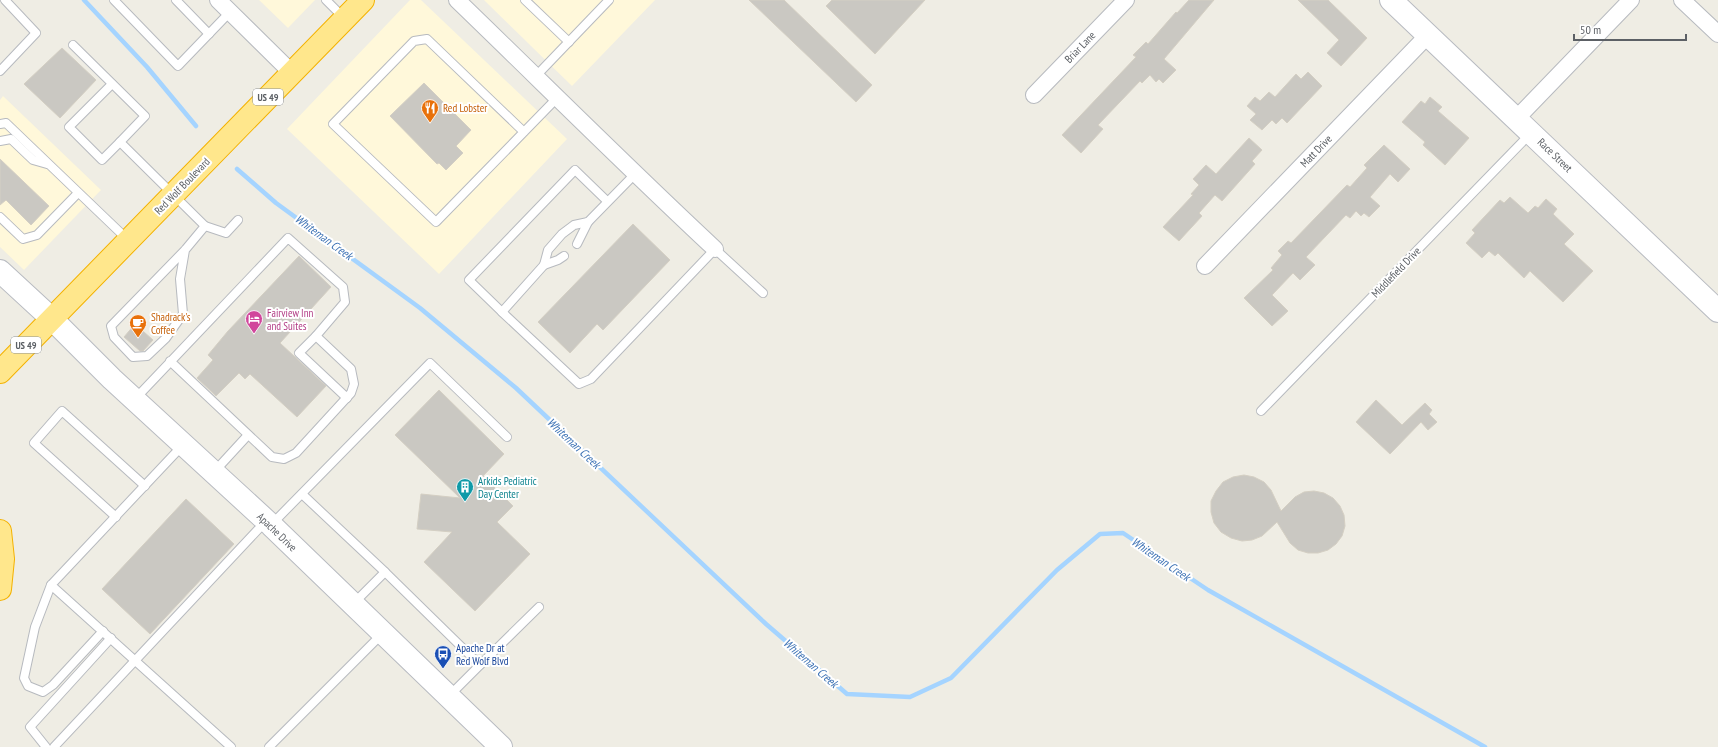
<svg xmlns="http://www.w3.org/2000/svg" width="1718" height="747" viewBox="0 0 1718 747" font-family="'PT Sans Narrow',sans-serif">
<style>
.commercial{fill:#fff8da}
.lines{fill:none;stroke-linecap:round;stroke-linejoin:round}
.stream{stroke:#a5d4ff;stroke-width:4.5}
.building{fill:#cac8c2;stroke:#d4cfc3}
.lane-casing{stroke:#b7babf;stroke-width:10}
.street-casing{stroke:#b7babf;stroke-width:18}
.secondary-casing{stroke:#b8bbc1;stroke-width:24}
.highway-casing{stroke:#f4b200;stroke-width:24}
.lane{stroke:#fff;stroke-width:8}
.street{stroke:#fff;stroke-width:16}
.secondary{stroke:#fff;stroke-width:22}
.highway{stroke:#ffe78c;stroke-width:22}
.labels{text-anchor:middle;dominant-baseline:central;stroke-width:4;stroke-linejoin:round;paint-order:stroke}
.shield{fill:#fff;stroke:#8d9093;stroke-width:1}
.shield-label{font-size:10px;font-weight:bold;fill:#5c6065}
.street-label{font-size:11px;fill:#5c6065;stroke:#fff}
.food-label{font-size:11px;fill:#c56008;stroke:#fff;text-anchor:start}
.hotel-label{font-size:11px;fill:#b23c85;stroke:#fff;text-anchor:start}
.culture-label{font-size:11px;fill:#0d838f;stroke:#fff;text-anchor:start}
.transit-label{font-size:11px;fill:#164399;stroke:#fff;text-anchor:start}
.water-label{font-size:12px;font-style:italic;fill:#3e73b5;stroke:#fff}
</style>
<rect width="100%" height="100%" fill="#efede4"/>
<g class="commercial">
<polygon points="259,0 315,0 288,28"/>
<polygon points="410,0 421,0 567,139 439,274 287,129"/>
<polygon points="484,0 655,0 572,86"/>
<polygon points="3,96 101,190 24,270 0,247 0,100"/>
</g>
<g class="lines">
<g class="stream">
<polyline points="84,0 147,67 196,126"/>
<polyline points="237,169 276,203 420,308 516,388 766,624 847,694 910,697 951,678 1057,570 1100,534 1123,533 1208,590 1485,747"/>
</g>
</g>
<g class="building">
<polygon points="749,0 784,0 872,85 856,102"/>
<polygon points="832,0 925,0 875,54 826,6"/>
<polygon points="1189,0 1214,0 1164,59 1176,70 1163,83 1159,79 1156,82 1150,75 1142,83 1140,81 1098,125 1103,129 1081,153 1062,135 1136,57 1133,55 1146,42 1148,44 1176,12 1177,13"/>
<polygon points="1298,0 1328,0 1367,38 1341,66 1327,53 1339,40"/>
<polygon points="62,48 96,80 60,118 24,84"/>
<polygon points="1308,72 1322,86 1287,123 1282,118 1276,124 1272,120 1262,130 1250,120 1256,114 1247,106 1255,97 1260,101 1269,92 1275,97 1296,74 1301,79"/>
<polygon points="424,83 471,130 456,146 463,153 446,170 439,163 437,164 390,116"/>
<polygon points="1430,97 1442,107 1438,111 1469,138 1445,165 1423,145 1425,142 1402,122 1421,101 1425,104"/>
<polygon points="1249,138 1262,150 1252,161 1255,164 1222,201 1215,195 1199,213 1202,216 1179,241 1163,227 1193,195 1191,194 1199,185 1193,179 1206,165 1216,174"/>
<polygon points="1384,145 1410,169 1398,182 1390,174 1370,197 1380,206 1369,217 1364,213 1361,216 1356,211 1350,218 1346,215 1306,257 1315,265 1300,280 1293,273 1272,295 1288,311 1272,326 1244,298 1273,270 1271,268 1282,255 1278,251 1288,241 1291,243 1347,185 1350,187 1367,168 1364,165"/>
<polygon points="0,159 49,206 31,225 6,200 0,205"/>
<polygon points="1510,197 1528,213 1535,206 1538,208 1546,199 1557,209 1553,214 1574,234 1564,244 1593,271 1563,302 1530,271 1524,278 1498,253 1495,256 1489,251 1482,258 1466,243 1475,233 1472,230 1500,200 1504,203"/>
<polygon points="633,224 670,260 603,330 597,324 570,353 538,322"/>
<polygon points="299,256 331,287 280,343 326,386 297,417 250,374 245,379 239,373 216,396 197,378 213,360 208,355 228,331"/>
<polygon points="135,324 153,340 143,351 140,351 124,337"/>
<polygon points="439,390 504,454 483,476 513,506 497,522 530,554 475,611 424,562 452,532 417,529 421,494 460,498 395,435"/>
<polygon points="1376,400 1402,425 1425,403 1432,410 1429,414 1437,422 1428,430 1421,422 1390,454 1356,422"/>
<polygon points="1244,475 1254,477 1264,482 1271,490 1281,511 1295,497 1304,492 1314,491 1324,493 1333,498 1340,506 1344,515 1345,526 1342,536 1336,544 1328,550 1318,553 1308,553 1298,550 1290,543 1277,522 1262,536 1252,540 1242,541 1231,538 1221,532 1214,523 1211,512 1211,501 1216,491 1223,482 1233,477"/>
<polygon points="186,499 234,544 150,634 102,589"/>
</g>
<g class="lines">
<g class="lane-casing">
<g id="lane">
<polyline points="114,0 178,66 230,12"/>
<polyline points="176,0 209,34"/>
<polyline points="326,0 344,18"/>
<polyline points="525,0 569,42"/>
<polyline points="73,45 145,116 120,142 205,226 185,250 111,326 114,337 133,357 147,356 166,338 183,314 180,279 185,250"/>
<polyline points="0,71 36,33 5,0"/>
<polyline points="536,76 609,0"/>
<polyline points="112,84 69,127 102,160 120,142"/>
<polyline points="0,124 6,123 128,240"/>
<polyline points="524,132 427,39 414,41 333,124 436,222 558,97"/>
<polyline points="0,141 11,139 33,160 47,164"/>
<polyline points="635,174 588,222 574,225 562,234 548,250 544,265 502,312 579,384 591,379 715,249 763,293"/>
<polyline points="0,217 23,239 37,235 78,193"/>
<polyline points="205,226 226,233 238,220"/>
<polyline points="577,244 588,222"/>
<polyline points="544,265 558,260 564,256"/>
<polyline points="502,312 469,280 575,170 607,201"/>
<polyline points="316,336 299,353 347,398"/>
<polyline points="135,399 288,238 343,287 345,302 316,336 351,369 354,384 351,393 296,453 284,459 272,457 170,361"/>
<polyline points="1261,411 1531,133"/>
<polyline points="182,446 51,585 231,747"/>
<polyline points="214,472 248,435"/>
<polyline points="302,494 385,572"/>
<polyline points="116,517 34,443 62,411 145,486"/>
<polyline points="271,525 430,363 507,437"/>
<polyline points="51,585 35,627 24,678 28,686 43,692 53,685 103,631"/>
<polyline points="353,604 385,572 480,665 450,695"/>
<polyline points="480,665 539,607"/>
<polyline points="46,747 30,727 111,638"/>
<polyline points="54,747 266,521"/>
<polyline points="269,747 382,634"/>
</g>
</g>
<g class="street-casing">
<g id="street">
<polyline points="218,0 292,73"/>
<path d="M457,0C543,83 628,168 715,249"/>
<polyline points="1682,0 1718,34"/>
<polyline points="1034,95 1126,0"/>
<polyline points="1516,119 1631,0"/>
<polyline points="1205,266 1428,35"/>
</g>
</g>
<g class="secondary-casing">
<g id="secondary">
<polyline points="1391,0 1718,311"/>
<polyline points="0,271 52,319 112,379 271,525 501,747"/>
</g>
</g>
<g class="highway-casing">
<g id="highway">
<polyline points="0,372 363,0"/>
<polyline points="0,531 3,559 0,589"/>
</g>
</g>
<use href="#lane" class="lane"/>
<use href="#street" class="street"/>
<use href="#secondary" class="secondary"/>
<use href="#highway" class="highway"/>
</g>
<defs>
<g id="restaurant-pin" transform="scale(0.9)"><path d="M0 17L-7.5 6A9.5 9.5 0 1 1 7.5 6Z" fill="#e8710a" stroke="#fff"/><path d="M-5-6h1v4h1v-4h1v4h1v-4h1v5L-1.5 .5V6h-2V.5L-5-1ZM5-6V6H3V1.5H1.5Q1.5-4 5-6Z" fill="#fff"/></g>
<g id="hotel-pin" transform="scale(0.9)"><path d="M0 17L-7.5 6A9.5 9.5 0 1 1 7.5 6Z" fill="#d1479c" stroke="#fff"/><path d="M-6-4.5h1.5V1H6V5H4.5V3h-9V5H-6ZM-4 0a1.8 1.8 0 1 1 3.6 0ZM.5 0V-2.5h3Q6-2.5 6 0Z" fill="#fff"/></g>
<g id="cafe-pin" transform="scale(0.9)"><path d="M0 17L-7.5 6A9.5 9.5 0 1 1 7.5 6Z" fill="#e8710a" stroke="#fff"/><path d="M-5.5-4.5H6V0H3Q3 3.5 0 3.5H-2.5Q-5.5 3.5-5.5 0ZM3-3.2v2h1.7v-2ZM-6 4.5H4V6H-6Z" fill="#fff"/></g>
<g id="building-pin" transform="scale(0.9)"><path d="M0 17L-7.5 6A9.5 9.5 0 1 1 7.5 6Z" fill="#0f9aa8" stroke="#fff"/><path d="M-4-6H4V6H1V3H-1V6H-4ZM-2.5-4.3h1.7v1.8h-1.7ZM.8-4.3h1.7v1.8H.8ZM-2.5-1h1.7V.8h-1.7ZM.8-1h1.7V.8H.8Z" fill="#fff"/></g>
<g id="bus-pin" transform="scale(0.9)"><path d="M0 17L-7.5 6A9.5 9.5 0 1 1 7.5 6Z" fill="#1a4fb4" stroke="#fff"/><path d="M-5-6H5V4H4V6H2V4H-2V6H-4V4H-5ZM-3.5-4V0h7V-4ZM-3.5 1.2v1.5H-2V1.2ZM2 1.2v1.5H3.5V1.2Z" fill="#fff"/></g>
</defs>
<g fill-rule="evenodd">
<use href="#restaurant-pin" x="430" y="108"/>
<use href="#hotel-pin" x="254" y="319"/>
<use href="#cafe-pin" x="138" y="323"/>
<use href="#building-pin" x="465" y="487"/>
<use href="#bus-pin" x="443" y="654"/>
</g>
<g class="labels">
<g class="shield">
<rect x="253" y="89" width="30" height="16" rx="3"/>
<rect x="11" y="337" width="30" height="16" rx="3"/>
</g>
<g class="shield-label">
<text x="268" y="97">US 49</text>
<text x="26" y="345">US 49</text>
</g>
<g class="street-label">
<text transform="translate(1080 47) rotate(-46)">Briar Lane</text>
<text transform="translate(1316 151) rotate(-46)">Matt Drive</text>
<text transform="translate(1555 155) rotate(44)">Race Street</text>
<text transform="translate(182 186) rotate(-46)">Red Wolf Boulevard</text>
<text transform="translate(1396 272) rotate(-46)">Middlefield Drive</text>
<text transform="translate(277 532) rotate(44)">Apache Drive</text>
</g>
<g class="food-label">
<text x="443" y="108">Red Lobster</text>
<text x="151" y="317">Shadrack's<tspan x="151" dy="13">Coffee</tspan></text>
</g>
<g class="hotel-label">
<text x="267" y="313">Fairview Inn<tspan x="267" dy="13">and Suites</tspan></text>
</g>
<g class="culture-label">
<text x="478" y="481">Arkids Pediatric<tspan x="478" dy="13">Day Center</tspan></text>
</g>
<g class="transit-label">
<text x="456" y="648">Apache Dr at<tspan x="456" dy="13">Red Wolf Blvd</tspan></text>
</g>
<g class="water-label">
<text transform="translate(324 237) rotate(36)">Whiteman Creek</text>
<text transform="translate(574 443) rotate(43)">Whiteman Creek</text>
<text transform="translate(1161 559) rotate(34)">Whiteman Creek</text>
<text transform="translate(811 663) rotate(41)">Whiteman Creek</text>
</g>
</g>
<path d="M1574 34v6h112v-6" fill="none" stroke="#5c6065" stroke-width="2"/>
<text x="1580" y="34" font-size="12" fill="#5c6065" stroke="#ffffff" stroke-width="3" paint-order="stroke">50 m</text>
</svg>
